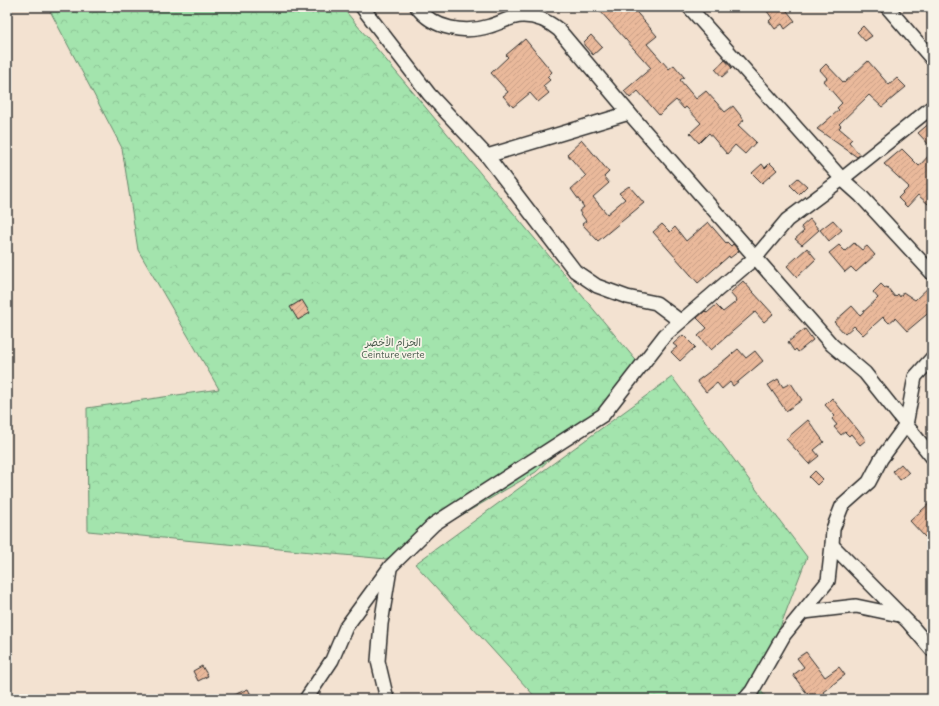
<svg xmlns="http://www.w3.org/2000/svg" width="939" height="706" viewBox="0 0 939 706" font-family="Delius,'Playpen Sans Arabic',sans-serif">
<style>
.forest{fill:url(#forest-crowns);stroke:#67886c}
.building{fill:url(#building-hatch);stroke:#2b2b2b}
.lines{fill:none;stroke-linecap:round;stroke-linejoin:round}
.minor-casing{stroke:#2b2b2b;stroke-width:16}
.minor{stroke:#f7f3e8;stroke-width:13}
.labels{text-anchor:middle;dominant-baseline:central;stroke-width:3.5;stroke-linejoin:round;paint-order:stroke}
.park-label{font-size:10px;fill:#49594c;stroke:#f7f3e8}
</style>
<defs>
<pattern id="forest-crowns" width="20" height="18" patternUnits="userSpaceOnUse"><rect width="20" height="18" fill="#a3e4ad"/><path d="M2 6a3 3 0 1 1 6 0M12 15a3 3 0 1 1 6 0" fill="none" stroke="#8cc495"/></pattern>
<pattern id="building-hatch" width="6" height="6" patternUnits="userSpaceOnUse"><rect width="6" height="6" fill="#eab99b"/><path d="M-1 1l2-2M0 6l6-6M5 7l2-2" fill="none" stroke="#c99f86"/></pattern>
</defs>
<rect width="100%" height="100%" fill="#f3e2d1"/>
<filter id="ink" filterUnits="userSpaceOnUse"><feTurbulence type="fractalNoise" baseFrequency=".025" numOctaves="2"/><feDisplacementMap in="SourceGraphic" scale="8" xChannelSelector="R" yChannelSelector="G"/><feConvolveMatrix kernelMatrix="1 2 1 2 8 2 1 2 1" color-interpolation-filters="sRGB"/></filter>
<g filter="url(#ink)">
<g class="forest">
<polygon points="48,7 342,7 644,370 536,472 386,559 88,531 87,408 219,389 138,250 122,148"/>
<polygon points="672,377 807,557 757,687 768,699 537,699 415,564"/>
</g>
<g class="building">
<polygon points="604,7 632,7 657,36 647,44 669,69 674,65 684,77 680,80 696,99 706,91 725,112 733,106 744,120 738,125 756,142 745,154 735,145 727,154 709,133 699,143 690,133 701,123 686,107 684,109 676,100 659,115 638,91 630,98 624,91 651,68 600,11"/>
<polygon points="764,7 784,7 795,21 785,29 782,24 775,29 769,21 772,18"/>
<polygon points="863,26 872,36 865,41 857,32"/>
<polygon points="591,35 602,47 593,55 584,45 584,42"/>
<polygon points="525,39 552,72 547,77 550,80 543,86 549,93 538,102 530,93 513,107 503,96 508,92 491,73 508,57 506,55"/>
<polygon points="725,60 732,68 722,77 715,69"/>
<polygon points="868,61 889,85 897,78 906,87 882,107 869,95 839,124 841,126 839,128 852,139 849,142 860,155 857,157 817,129 839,110 837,108 842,103 823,81 827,78 820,70 826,64 844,83"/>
<polygon points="932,121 932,148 918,133"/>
<polygon points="582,140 609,172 604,177 609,183 593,197 607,214 625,199 619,193 629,186 644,203 598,241 582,224 586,221 579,211 584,207 571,189 586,176 567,154"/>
<polygon points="902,149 919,166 932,152 932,200 928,204 918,195 907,207 898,198 909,187 884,164"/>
<polygon points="770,163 777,170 762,183 752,173 762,164 765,168"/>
<polygon points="798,178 807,186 799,194 790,185"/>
<polygon points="810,219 819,230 802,245 795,239 804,231 801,227"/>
<polygon points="833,220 842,230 829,241 820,230"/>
<polygon points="708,222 726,243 727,242 731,246 733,244 739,251 730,258 729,256 698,283 653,232 662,224 670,232 675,227 686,241"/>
<polygon points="854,243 862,250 867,246 875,255 856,272 851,267 845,272 829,253 839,245 845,251"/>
<polygon points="807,248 816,259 797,277 787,266"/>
<polygon points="743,281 773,314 764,322 755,312 711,350 698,336 707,328 697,318 705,311 707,313 716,305 723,312 737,301 730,293"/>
<polygon points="881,284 885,288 887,287 895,297 898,294 900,297 903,292 915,300 932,284 932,310 907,331 895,318 889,323 883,317 863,335 854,326 845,334 834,322 852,306 860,315 878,298 873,292"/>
<polygon points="302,300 310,313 298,320 290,307"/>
<polygon points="805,329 813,340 798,352 796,349 794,351 788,342"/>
<polygon points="683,335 695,347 680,361 671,352 677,347 673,344"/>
<polygon points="738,349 746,358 755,351 763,361 733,386 730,382 722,389 717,383 706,392 697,381 716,367"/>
<polygon points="778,379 783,387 791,383 802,400 786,411 768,385"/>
<polygon points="832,398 866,440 860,445 851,434 849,436 845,432 841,435 834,427 837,425 832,419 835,416 825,405"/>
<polygon points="808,420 824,442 814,450 819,456 809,464 786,439"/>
<polygon points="901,464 909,473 900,480 893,471"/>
<polygon points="815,471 823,479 817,485 809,477"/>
<polygon points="932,501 932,531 925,537 910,521"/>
<polygon points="806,652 825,677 839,667 845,675 823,692 828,699 811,699 793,675 804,667 797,658"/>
<polygon points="202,666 208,676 198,681 193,671"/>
<polygon points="248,689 252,697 247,699 224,699"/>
</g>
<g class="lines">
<g class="minor-casing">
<g id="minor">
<polyline points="362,7 429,94 487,156 575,271 597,286 627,297 656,303 680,321"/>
<path d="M417,7C433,29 465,34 490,26C501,23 511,16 523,16C537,16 548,21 559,30L629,113L832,345L865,373L932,457"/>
<polyline points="689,7 842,179 861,196 932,273"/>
<polyline points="887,7 932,59"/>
<polyline points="487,156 629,113"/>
<polyline points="832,545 833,529 842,506 869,482 881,459 906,425 915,377 932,358"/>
<polyline points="804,612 856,606 899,615"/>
<polyline points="306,699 332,660 346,627 390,567 434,524 603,415 665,335 756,257 787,220 842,179 932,107"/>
<polyline points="387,699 378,661 381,624 390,569"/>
<polyline points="745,699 752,691 784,635 828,581 832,545 909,623 932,650"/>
</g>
</g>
<use href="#minor" class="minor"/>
</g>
</g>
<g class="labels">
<g class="park-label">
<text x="393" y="342">الحزام الأخضر<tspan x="393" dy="12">Ceinture verte</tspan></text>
</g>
</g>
<rect width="939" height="706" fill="none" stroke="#f7f3e8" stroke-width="24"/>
<rect x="12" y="12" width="915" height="682" fill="none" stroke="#2b2b2b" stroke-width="1.5" filter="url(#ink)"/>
</svg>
